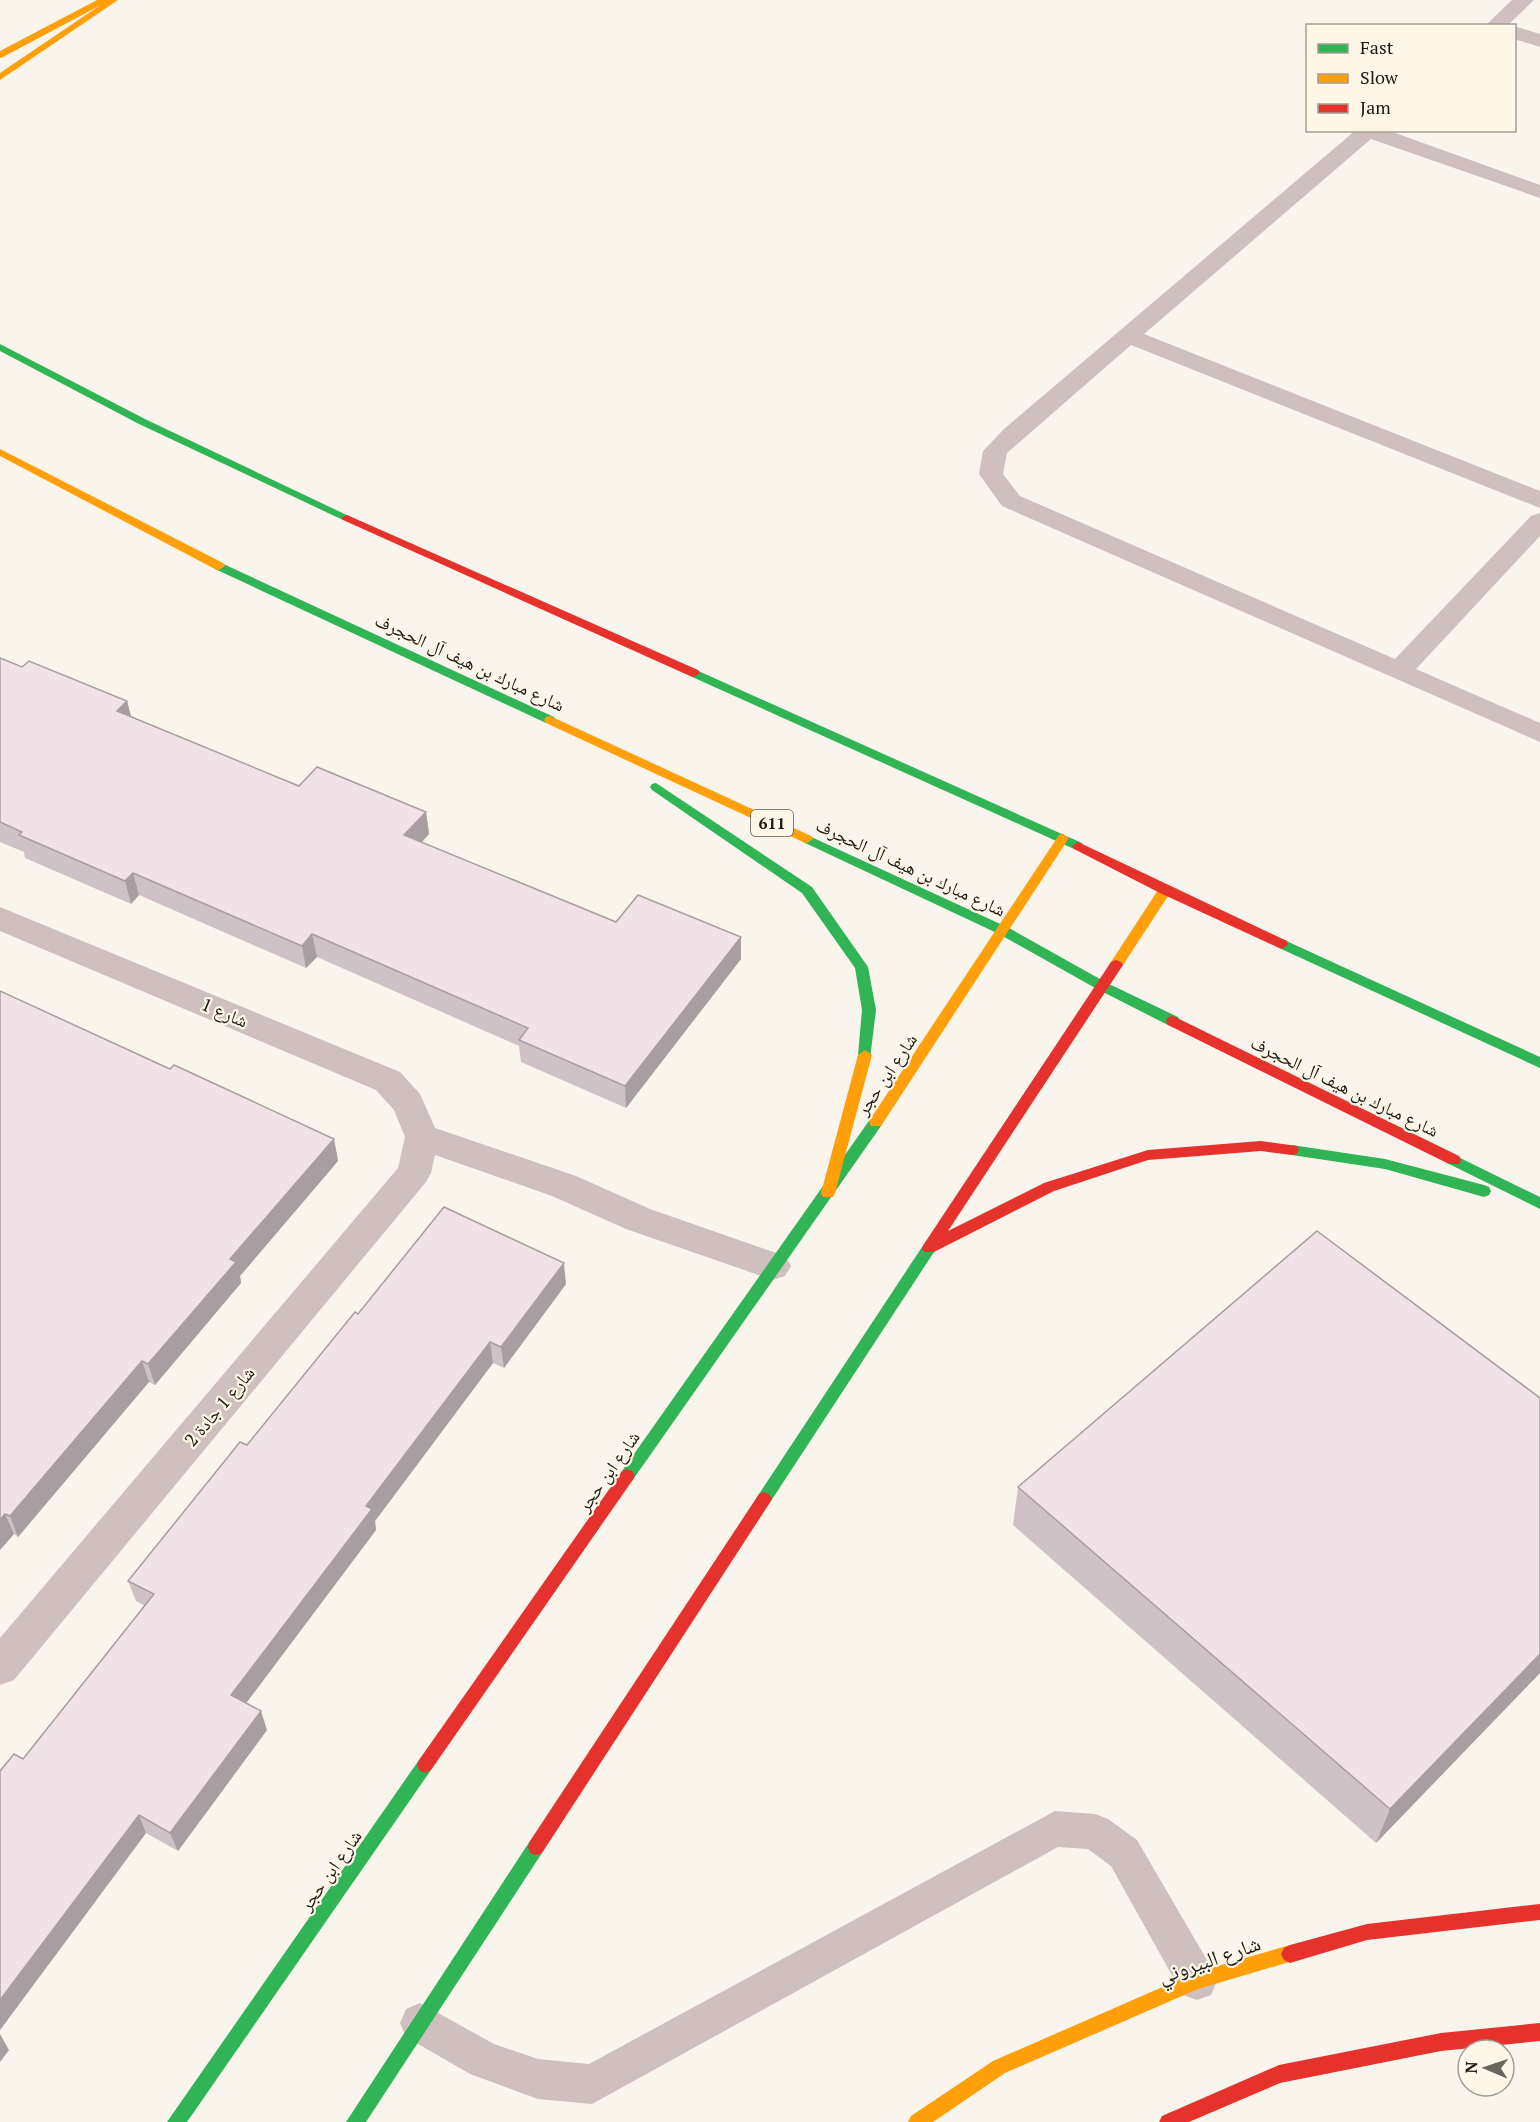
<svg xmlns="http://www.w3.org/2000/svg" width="1540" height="2122" viewBox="0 0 1540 2122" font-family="'PT Serif','Noto Naskh Arabic',serif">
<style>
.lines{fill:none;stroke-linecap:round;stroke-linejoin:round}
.lane{fill:#cfbfbf;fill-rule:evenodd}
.street{fill:#cfbfbf;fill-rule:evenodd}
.fast{fill:#30b455;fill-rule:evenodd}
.slow{fill:#ff9f0a;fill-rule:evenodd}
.jam{fill:#e5322d;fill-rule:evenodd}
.wall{fill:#cec2c7}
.shaded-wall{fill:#a89ea2}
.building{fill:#f0e2e7;stroke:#a89ea2;stroke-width:1.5}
.labels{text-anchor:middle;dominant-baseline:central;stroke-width:4.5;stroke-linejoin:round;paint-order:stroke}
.shield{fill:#fef7e8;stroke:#605b52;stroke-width:1.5}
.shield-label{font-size:16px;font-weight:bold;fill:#1c1812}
.street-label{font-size:18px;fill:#1c1812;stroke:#fef7e8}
.near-street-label{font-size:21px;fill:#1c1812;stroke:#fef7e8}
</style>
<rect width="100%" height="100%" fill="#f9f5ed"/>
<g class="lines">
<g class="lane">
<polygon points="1512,0 1534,0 1507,26 1485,26"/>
<polygon points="1514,26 1540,34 1540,47 1514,39"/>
<polygon points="1356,130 1387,130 1540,185 1540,198 1371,139 1144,334 1540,491 1540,508 1131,345 1007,453 1003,474 1020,496 1395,659 1531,516 1540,513 1540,536 1416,669 1540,723 1540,742 1002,506 979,474 983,451 1004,429"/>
<polygon points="1055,1811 1095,1814 1108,1819 1137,1840 1211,1967 1217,1981 1211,1995 1197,2000 1183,1995 1111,1866 1088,1849 1058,1847 592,2104 538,2099 470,2074 406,2037 400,2023 406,2009 420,2003 494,2044 538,2059 589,2064"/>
</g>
<polygon class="street" points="0,907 400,1072 420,1094 435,1128 576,1176 650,1209 785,1256 791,1266 785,1276 773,1280 626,1229 552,1196 435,1155 431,1173 426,1182 14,1680 0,1685 0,1638 398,1168 405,1137 394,1110 376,1090 0,931"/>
<g class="fast">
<polygon points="0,344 147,420 353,518 351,520 343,520 139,424 0,351"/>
<polygon points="219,562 554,717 556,720 554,723 546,723 215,569 215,563"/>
<polygon points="694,669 1082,843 1084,846 1078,850 1074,849 690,676 688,673 690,670"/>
<polygon points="656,783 812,887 868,967 876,1010 870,1059 865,1060 858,1055 862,1010 855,968 802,893 652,790 650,787 652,784"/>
<polygon points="807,835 1009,928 1107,983 1178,1017 1180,1021 1173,1026 1168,1025 1097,989 999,934 803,842 801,839"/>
<polygon points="1282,939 1540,1057 1540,1068 1277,947 1276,944 1277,941"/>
<polygon points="876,1117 881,1118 883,1122 881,1126 632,1481 627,1483 622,1481 619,1476 622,1471 871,1118"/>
<polygon points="1292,1145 1385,1159 1484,1185 1489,1187 1491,1191 1489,1195 1484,1197 1385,1169 1292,1155 1287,1154 1285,1150 1287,1146"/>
<polygon points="1454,1155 1540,1197 1540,1209 1449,1164 1447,1160 1449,1156"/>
<polygon points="929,1242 934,1244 936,1248 934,1252 769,1504 764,1506 759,1504 756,1499 759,1494 924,1244"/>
<polygon points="425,1757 431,1760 433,1765 431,1770 187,2122 167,2122 419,1760"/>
<polygon points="536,1839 542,1841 544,1847 542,1853 366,2122 346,2122 530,1841"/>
</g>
<g class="slow">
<polygon points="97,0 118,0 0,80 0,73 99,6 3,57 0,58 0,51"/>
<polygon points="0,449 223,563 225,566 219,570 215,569 0,456"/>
<polygon points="550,716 811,836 813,839 807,843 803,842 546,723 544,720 546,717"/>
<polygon points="1063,834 1069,838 1067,841 881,1126 871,1126 869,1122 871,1118 1059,835"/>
<polygon points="1165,885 1170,887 1171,890 1170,893 1121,968 1111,968 1109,965 1111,962 1160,887"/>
<polygon points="865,1050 872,1055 835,1193 833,1197 823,1197 821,1193 858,1055"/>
<polygon points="1290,1945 1296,1948 1299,1954 1296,1960 1198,1989 1005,2073 933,2122 908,2122 911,2116 993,2061 1197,1972"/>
</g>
<g class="jam">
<polygon points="347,515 698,670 700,673 694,677 690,676 343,520 341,518"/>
<polygon points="1078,842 1287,941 1288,944 1282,949 1277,947 1160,893 1074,849 1072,846"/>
<polygon points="1116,960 1121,962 1123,965 1121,968 948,1231 1044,1183 1148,1150 1261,1141 1297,1146 1299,1150 1297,1154 1292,1155 1261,1151 1148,1160 1054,1191 934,1252 924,1252 922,1248 924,1244 1111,962"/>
<polygon points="1173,1016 1459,1156 1461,1160 1459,1164 1449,1164 1168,1025 1166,1021 1168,1017"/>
<polygon points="627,1469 632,1471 635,1476 632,1481 431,1770 425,1773 419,1770 417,1765 419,1760 622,1471"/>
<polygon points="764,1492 769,1494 772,1499 769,1504 542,1853 536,1855 530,1853 528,1847 530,1841 759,1494"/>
<polygon points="1540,1904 1540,1920 1367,1940 1290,1963 1284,1960 1281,1954 1284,1948 1290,1945 1367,1924"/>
<polygon points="1540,2023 1540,2041 1441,2051 1280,2083 1189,2122 1159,2122 1162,2116 1279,2065 1441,2033"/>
</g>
</g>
<g class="wall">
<polygon points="0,658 22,667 127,701 131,717 299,786 426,812 429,834 422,842 616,922 741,959 626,1108 521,1062 519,1046 317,957 306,968 139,895 131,904 25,858 24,852 0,842"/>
<polygon points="0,991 170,1069 334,1139 338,1161 240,1276 241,1283 155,1385 149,1382 18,1537 14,1534 0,1550"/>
<polygon points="566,1284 504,1368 493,1363 375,1521 376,1530 246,1703 267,1730 178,1851 146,1833 0,2030 0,1771 23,1759 145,1606 136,1601 128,1581 247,1445 358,1314"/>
<polygon points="1540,1398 1540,1673 1376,1843 1013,1525 1018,1487"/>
</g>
<g class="shaded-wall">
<polygon points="127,701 133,724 117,711"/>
<polygon points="426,812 429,834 408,857 404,835"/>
<polygon points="133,873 139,895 131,904 125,881"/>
<polygon points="312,934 317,957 306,968 302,946"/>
<polygon points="741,937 741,959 626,1108 625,1086"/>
<polygon points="334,1139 338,1161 240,1276 241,1283 155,1385 148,1364 230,1259"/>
<polygon points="564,1263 566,1284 504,1368 501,1347"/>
<polygon points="490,1342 493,1363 375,1521 376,1530 238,1714 231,1695 366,1506"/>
<polygon points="142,1361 149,1382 18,1537 10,1516"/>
<polygon points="5,1514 14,1534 0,1550 0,1520"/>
<polygon points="1540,1654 1540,1673 1376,1843 1390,1809"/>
<polygon points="261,1711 267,1730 178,1851 170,1833"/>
<polygon points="139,1815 146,1833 0,2030 0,2000"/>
<polygon points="0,2034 9,2050 0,2062"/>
</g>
<g class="building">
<polygon points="0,658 22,667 29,661 127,701 117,711 299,786 317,767 426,812 404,835 616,922 638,895 741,937 625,1086 519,1040 528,1028 312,934 302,946 133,873 125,881 19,835 22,832 0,822"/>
<polygon points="0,991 170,1069 174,1065 334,1139 230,1259 236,1262 148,1364 142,1361 10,1516 5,1514 0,1520"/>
<polygon points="444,1207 564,1263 501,1347 490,1342 366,1506 372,1509 231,1695 261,1711 170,1833 139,1815 0,2000 0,1771 14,1754 23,1759 154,1594 128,1581 240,1442 247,1445 355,1312 358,1314"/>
<polygon points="1317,1231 1540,1398 1540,1654 1390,1809 1018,1487"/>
</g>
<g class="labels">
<rect class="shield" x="751" y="810" width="42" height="26" rx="4.5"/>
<g class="shield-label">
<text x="772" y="823">611</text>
</g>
<g class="street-label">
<text transform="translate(470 662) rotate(25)">شارع مبارك بن هيف آل الحجرف</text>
<text transform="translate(911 867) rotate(25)">شارع مبارك بن هيف آل الحجرف</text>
<text transform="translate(225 1012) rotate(23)">شارع 1</text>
<text transform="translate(886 1074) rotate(-56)">شارع ابن حجر</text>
<text transform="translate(1345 1086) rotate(26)">شارع مبارك بن هيف آل الحجرف</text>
<text transform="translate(219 1406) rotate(-50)">شارع 1 جادة 2</text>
<text transform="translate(608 1471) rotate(-55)">شارع ابن حجر</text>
<text transform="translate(330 1870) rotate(-55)">شارع ابن حجر</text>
</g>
<g class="near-street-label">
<text transform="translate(1209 1959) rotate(-19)">شارع البيروني</text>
</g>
</g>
<rect x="1306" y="24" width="210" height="108" fill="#fef7e8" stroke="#a49e92" stroke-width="1.5"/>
<rect x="1318" y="44" width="30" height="9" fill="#30b455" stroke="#a49e92" stroke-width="1.5"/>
<text x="1360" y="54" font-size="18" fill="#1c1812">Fast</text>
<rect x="1318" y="74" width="30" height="9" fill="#ff9f0a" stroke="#a49e92" stroke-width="1.5"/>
<text x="1360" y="84" font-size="18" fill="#1c1812">Slow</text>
<rect x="1318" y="104" width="30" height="9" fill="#e5322d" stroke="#a49e92" stroke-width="1.5"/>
<text x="1360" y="114" font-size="18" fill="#1c1812">Jam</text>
<g transform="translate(1486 2068) rotate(272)"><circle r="28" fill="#fef7e8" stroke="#a49e92" stroke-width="1.5"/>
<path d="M0-4.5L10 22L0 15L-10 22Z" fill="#69655f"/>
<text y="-9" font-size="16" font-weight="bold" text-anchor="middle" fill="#1c1812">N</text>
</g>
</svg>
